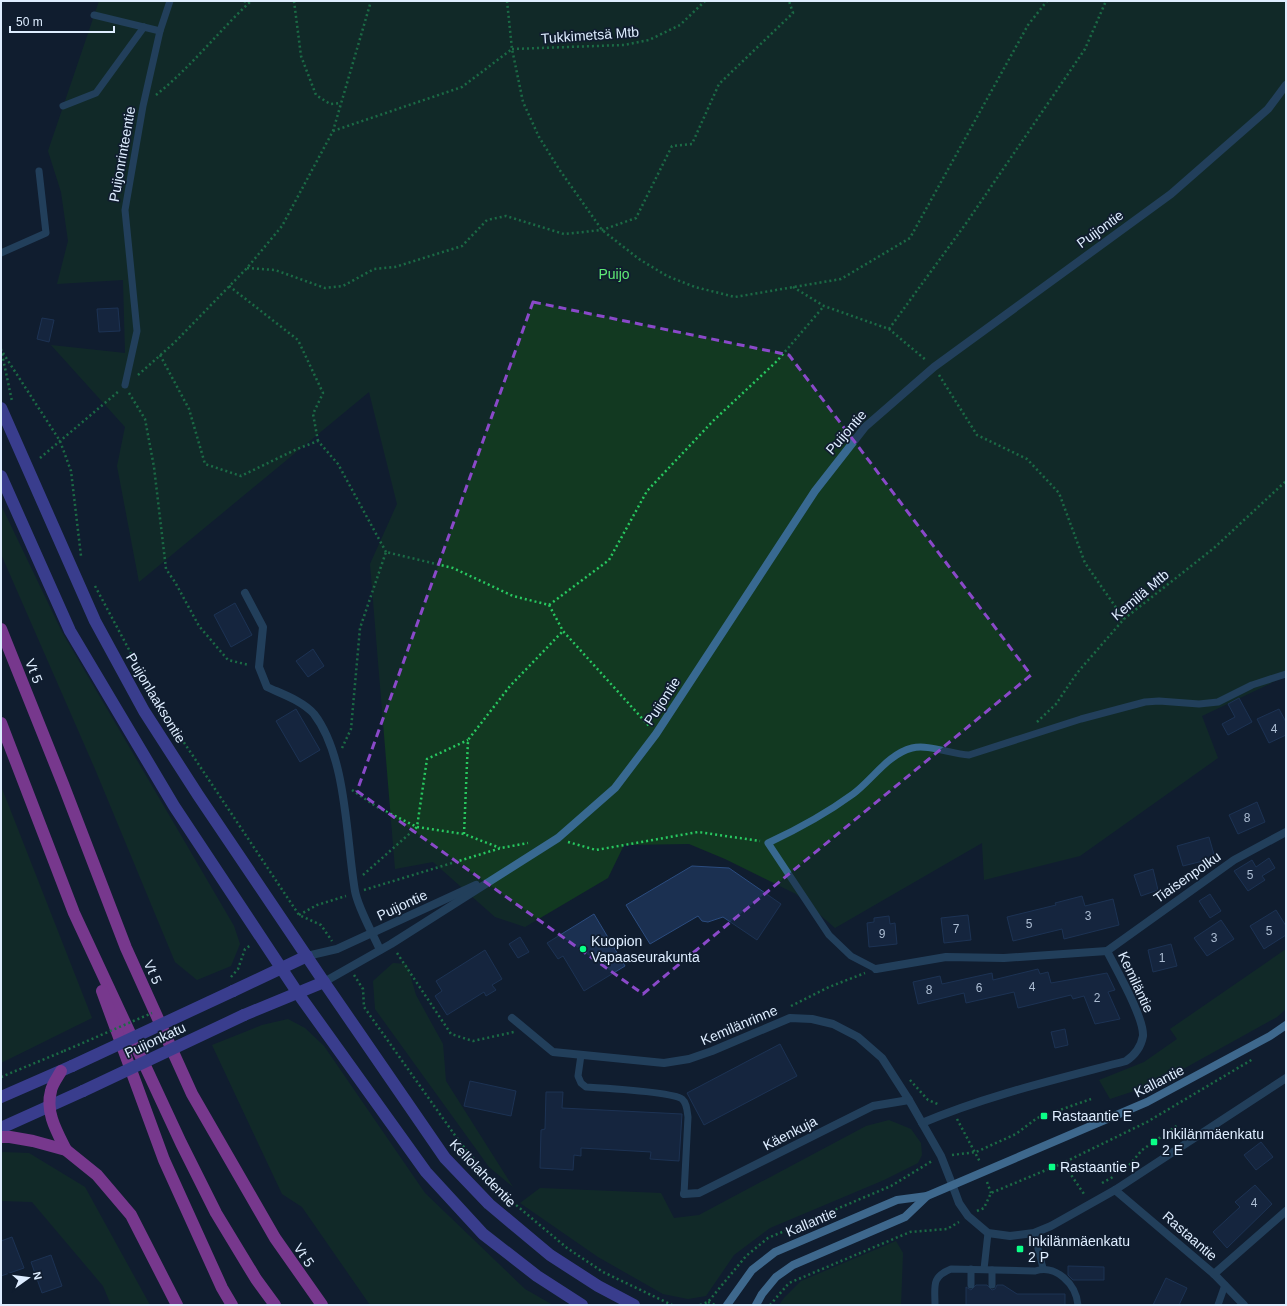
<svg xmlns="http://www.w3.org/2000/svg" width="1287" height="1306" viewBox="0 0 1287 1306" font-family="Helvetica,sans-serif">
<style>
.green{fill:#123921}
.building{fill:#1b3051;stroke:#2b4c7f}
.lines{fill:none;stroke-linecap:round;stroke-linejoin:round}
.path{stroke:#28c960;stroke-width:2.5;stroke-dasharray:2 3;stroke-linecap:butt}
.service{stroke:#386991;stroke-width:7}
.minor{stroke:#386991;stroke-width:8}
.tertiary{stroke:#386991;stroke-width:8}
.secondary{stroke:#75c3ff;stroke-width:8}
.primary{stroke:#6b65ff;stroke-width:12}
.motorway{stroke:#f459ff;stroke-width:12}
.path-bridge{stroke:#28c960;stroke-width:2.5;stroke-dasharray:2 3;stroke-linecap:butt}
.primary-bridge{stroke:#6b65ff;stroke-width:12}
.marked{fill:none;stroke:#8a49c9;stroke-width:3;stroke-dasharray:8 5;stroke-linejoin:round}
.poi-dot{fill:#0aff87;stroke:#101d2f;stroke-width:1.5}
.labels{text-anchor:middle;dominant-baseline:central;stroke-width:3.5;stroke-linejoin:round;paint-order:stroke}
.number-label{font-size:12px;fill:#adbed4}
.street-label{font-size:14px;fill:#deedff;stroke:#101d2f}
.park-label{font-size:14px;fill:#5fea76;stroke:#101d2f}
.poi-label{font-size:14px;fill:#deedff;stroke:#101d2f;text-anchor:start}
</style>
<rect width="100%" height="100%" fill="#101d2f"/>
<g class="green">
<polygon points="99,1 1286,1 1286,676 1202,716 1218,758 1080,856 984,880 982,843 835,928 796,894 725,859 689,844 624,845 608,878 525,927 495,917 433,862 395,869 370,564 397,504 369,392 139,582 117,466 125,427 51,345 125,353 123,280 57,284 68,241 61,192 48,151"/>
<polygon points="1,505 62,632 234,926 240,944 231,966 197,980 175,962 95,769 1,554"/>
<polygon points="1,786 92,1018 1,1063"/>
<polygon points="1286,949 1286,1009 1277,1017 1158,1083 1110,1099 1099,1080 1144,1062 1177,1039 1170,1029"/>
<polygon points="393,963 407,964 416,995 443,1044 446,1081 513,1187 489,1167 375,1009 373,981"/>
<polygon points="288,1019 305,1028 324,1046 425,1193 525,1289 553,1305 370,1305 302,1207 282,1194 212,1045 262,1025"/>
<polygon points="889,1120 911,1129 921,1143 922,1155 918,1163 884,1180 770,1228 734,1255 706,1296 688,1299 663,1294 598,1257 520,1203 540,1188 661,1193 674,1218 699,1215 866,1126"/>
<polygon points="1,1152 29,1153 85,1187 150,1305 111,1305 103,1286 32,1202 1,1201"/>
<polygon points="896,1241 903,1253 901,1305 779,1305 784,1298 801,1281"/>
</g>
<g class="building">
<polygon points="118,308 120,331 99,332 97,309"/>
<polygon points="42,318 54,320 49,342 37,339"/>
<polygon points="235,603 252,635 231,647 214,615"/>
<polygon points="313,649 324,666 308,677 296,661"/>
<polygon points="1239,698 1252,722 1228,735 1222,724 1235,717 1228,704"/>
<polygon points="296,709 320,750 300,762 276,721"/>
<polygon points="1279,709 1286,722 1286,735 1269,743 1257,719"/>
<polygon points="1257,802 1265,822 1238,834 1229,815"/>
<polygon points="1209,837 1215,858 1183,866 1177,846"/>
<polygon points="1269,858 1275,868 1262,876 1265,880 1248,891 1234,871 1252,860 1256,867"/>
<polygon points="692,866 729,868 781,904 757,940 723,917 708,922 702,921 698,916 650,944 626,905"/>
<polygon points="1153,869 1158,890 1141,896 1134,875"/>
<polygon points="1210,894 1221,911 1210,918 1199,901"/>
<polygon points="1082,896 1085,906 1113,899 1119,925 1064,939 1062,929 1013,941 1007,917 1056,905 1055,903"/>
<polygon points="1276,910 1286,926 1286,935 1264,949 1250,926"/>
<polygon points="594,914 625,966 584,991 563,956 558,959 547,943"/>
<polygon points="968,915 971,940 944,943 941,918"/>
<polygon points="889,916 890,924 895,923 897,944 869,947 867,923 874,922 874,918"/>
<polygon points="1221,920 1234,939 1207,956 1194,938"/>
<polygon points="520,937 529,952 518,958 509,944"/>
<polygon points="1171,944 1177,966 1153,972 1148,950"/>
<polygon points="485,950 502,979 492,985 496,990 486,996 484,992 447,1015 435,996 442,991 436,981"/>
<polygon points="1038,969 1040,974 1048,972 1051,983 1107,973 1115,990 1108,992 1120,1019 1095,1024 1084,996 1073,999 1071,995 1018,1008 1014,992 966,1003 964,993 918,1004 913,982 940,976 942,984 992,973 993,980"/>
<polygon points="1065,1029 1068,1045 1055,1048 1051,1032"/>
<polygon points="780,1044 797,1076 704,1125 687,1093"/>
<polygon points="470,1081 516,1091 511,1116 464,1106"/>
<polygon points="546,1092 563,1092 562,1108 682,1114 679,1161 650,1159 651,1152 581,1148 581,1156 574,1155 573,1170 540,1168 541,1130 545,1129"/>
<polygon points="1261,1142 1273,1157 1256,1170 1244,1155"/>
<polygon points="1255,1185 1272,1204 1227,1248 1213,1232 1240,1207 1235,1202"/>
<polygon points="12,1237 24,1268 1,1276 1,1241"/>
<polygon points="51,1255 62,1286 42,1293 31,1262"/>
<polygon points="1068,1266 1104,1267 1104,1280 1073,1280 1068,1275"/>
<polygon points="1166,1278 1187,1288 1179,1305 1153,1305"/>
<polygon points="976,1285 987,1285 992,1290 995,1289 997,1285 1003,1285 1017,1294 1065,1294 1065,1305 966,1305 966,1287 971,1290"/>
</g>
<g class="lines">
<g class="path">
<polyline points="244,1 249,3"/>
<polyline points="294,1 301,56 316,95 330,104 341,103"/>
<polyline points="507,1 512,49 523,102 539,137 559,169 602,230 639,259 667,276 695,287 735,297 841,279 910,238 1028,25 1047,1"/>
<polyline points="512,49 624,45 649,40 680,25 705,1"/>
<path d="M156,95C191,67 218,32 251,1"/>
<polyline points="333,131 462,87 512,49"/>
<polyline points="247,268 275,270 325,288 343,286 374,269 395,267 462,246 487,220 506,216 564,234 602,230 636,218 672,146 692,144 719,84 793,13 789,1"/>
<polyline points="229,286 298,340 323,393 313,414 318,441"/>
<polyline points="793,287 824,306 889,329 927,361"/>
<polyline points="889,329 967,222 1085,49 1106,1"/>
<polyline points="1,349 12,401"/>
<polyline points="3,353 60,441 71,471 81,556"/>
<polyline points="160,355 189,409 205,464 241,476 297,449 318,441 338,464 386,552"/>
<polyline points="138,375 174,343 247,268 282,226 333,131 371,1"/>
<polyline points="939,375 977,435 1027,459 1059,493 1085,563 1124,619"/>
<polyline points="129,393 145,419 154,467 166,569 175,582 199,626 228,660 249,665"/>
<polyline points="40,458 119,391"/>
<polyline points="95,586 157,702 299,915 321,925 332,941"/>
<polyline points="549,605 563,631 649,726"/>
<polyline points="1037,722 1056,704 1077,673 1124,619 1214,548 1286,481"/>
<polyline points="342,748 351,729 360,628 386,552 453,568 513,596 549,605 609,560 647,491 713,421 777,361 824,306"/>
<polyline points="352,790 377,807 417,827 464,834 500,848"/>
<polyline points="464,834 468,740 510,686 563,631"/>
<polyline points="568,842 596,850 698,832 760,841"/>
<polyline points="363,875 417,827 427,759 468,740"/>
<polyline points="364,890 501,848 528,843"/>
<polyline points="299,915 317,905 346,896"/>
<polyline points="397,953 451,1034 473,1041 514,1032"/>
<polyline points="354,975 363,989 364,1007 459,1141 503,1194 567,1248 603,1272 672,1305"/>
<polyline points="231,977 238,969 245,949 251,945"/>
<polyline points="791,1006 829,987 865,973"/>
<polyline points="762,1017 777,1011"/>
<polyline points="1,1077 64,1051"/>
<polyline points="910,1080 928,1100 940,1105"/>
<polyline points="957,1119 980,1162"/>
<polyline points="952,1155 976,1152 1016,1134 1037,1118 1091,1099"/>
<polyline points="1063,1163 1084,1194 1086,1193"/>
<polyline points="1126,1169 1142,1150 1178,1125"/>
<polyline points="987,1182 991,1193"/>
<polyline points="1102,1183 1113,1177"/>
<polyline points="977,1211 984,1208 991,1193 1063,1163 1147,1122 1253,1059"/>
<polyline points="708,1302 715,1305"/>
<polyline points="700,1305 708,1302 746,1256 768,1238 891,1186 932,1161"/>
<polyline points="770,1305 789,1283 910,1232 947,1229 959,1222"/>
</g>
<g class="service">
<polyline points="94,15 160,31"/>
<polyline points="63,106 96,93 144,27"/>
<polyline points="1,253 46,233 39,171"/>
<polyline points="125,385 137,331 125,210 143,106 160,31 170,1"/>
<path d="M876,969L851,956L829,935L768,843C798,829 827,813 853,794C872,780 888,754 912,748C928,744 951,754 969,755L1081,719L1145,702L1159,701L1199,704L1218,702L1252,685L1286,674"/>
<path d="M581,1055L578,1076L581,1083L586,1087C603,1088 672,1092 682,1099C687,1103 687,1111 688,1117L684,1194"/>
<polyline points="1034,1233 1043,1268"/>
<polyline points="971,1269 971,1285"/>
<polyline points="984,1269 988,1233"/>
<polyline points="992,1270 992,1285"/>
<path d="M935,1305C935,1286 931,1277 951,1269L1035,1271C1056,1264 1076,1284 1078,1305"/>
<polyline points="1218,1305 1225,1285"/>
</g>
<g class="minor">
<path d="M245,593L263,627L259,667L267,687C282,694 303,701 314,714C347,757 346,839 355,891C358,908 373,934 380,950"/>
<polyline points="1107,951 1234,860 1286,832"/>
<path d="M876,969L946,957L1004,958L1107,951C1116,969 1144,1017 1143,1036C1141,1047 1135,1055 1126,1061C1058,1079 988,1095 922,1123"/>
<polyline points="512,1018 553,1052 664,1063 689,1059 712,1051 790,1018 812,1019 833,1024 858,1037 882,1058 909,1100 941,1156 952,1184"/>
<polyline points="1115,1190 1214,1274 1244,1305"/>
<polyline points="684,1194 699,1193 873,1106 909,1100"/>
<polyline points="1214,1274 1286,1211"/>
</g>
<g class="tertiary">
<polyline points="307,956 337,949 476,885"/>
<polyline points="324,982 391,944 558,838 615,788 656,734 815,491 865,427 934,367 1171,194 1268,109 1286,85"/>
<polyline points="952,1184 959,1203 968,1216 988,1233 1010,1236 1034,1233 1051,1226 1115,1190 1286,1078"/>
</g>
<g class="secondary">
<polyline points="727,1305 752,1270 775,1252 897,1200 927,1196 1147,1102 1270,1036 1286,1025"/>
<polyline points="756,1305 762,1294 776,1277 793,1265 905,1217 927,1196"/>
</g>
<g class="primary">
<polyline points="1,408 95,621 144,711 198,795 324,982 445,1158 489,1204 550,1255 598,1286 634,1305"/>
<polyline points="1,476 70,631 174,806 297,992 426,1172 483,1234 537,1276 582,1305"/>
<polyline points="233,991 307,956"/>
<polyline points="244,1015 324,982"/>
<polyline points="1,1097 72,1066"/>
<polyline points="1,1128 83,1091"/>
</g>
<g class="motorway">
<polyline points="1,629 63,784 126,948 192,1094 275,1238 322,1305"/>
<polyline points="1,723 74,913 181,1143 216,1213 256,1279 275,1305"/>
<polyline points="102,991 164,1160 222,1288 232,1305"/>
<path d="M61,1071C58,1077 52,1084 51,1091C45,1112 57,1132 66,1150"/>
<polyline points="1,1137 10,1137 33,1141 66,1150 97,1175 131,1215 177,1305"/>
</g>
<polyline class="path-bridge" points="64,1051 152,1013"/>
<g class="primary-bridge">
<polyline points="72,1066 233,991"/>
<polyline points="83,1091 244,1015"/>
</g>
</g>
<path d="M0 0H1287V1306H0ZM533,302L789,355L1031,675L643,994L357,791Z" fill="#101d2f" fill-opacity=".55" fill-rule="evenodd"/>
<path class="marked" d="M533,302L789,355L1031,675L643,994L357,791Z"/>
<g class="poi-dot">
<circle cx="583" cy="949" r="4"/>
<rect x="1040" y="1112" width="8" height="8" rx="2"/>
<rect x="1150" y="1138" width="8" height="8" rx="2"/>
<rect x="1048" y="1163" width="8" height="8" rx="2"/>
<rect x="1016" y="1245" width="8" height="8" rx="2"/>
</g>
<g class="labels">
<g class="number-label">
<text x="1274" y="729">4</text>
<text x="1247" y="818">8</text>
<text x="1250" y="875">5</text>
<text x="1088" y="916">3</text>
<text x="1029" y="924">5</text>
<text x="956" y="929">7</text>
<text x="1269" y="931">5</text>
<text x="882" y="934">9</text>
<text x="1214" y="938">3</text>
<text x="1162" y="958">1</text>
<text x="1032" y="987">4</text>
<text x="979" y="988">6</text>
<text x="929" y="990">8</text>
<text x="1097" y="998">2</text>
<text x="1254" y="1203">4</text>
</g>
<g class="street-label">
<text transform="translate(590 35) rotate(-4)">Tukkimetsä Mtb</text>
<text transform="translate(122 154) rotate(-80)">Puijonrinteentie</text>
<text transform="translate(1100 229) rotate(-36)">Puijontie</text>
<text transform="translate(846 432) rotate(-49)">Puijontie</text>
<text transform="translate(1140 595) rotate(-40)">Kemilä Mtb</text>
<text transform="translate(34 671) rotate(68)">Vt 5</text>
<text transform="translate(156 698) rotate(59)">Puijonlaaksontie</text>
<text transform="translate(662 701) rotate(-57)">Puijontie</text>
<text transform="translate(1187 877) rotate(-35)">Tiaisenpolku</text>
<text transform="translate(402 905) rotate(-25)">Puijontie</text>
<text transform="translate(153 972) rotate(66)">Vt 5</text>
<text transform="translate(1136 982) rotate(65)">Kemiläntie</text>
<text transform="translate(739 1025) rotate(-23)">Kemilänrinne</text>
<text transform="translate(155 1040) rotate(-25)">Puijonkatu</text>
<text transform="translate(1159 1081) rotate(-27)">Kallantie</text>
<text transform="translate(790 1133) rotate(-27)">Käenkuja</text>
<text transform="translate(483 1173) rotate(46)">Kellolahdentie</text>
<text transform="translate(811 1222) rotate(-23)">Kallantie</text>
<text transform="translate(1190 1236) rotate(41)">Rastaantie</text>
<text transform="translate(304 1255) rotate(56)">Vt 5</text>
</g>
<g class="park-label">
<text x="614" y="274">Puijo</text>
</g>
<g class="poi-label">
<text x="591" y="941">Kuopion<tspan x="591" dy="16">Vapaaseurakunta</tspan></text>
<text x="1052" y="1116">Rastaantie E</text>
<text x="1162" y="1134">Inkilänmäenkatu<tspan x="1162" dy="16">2 E</tspan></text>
<text x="1060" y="1167">Rastaantie P</text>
<text x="1028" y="1241">Inkilänmäenkatu<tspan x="1028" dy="16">2 P</tspan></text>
</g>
</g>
<rect width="1287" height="1306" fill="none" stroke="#deedff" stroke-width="4"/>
<g transform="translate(28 1278) rotate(76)" stroke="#101d2f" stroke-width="3" paint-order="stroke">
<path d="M0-3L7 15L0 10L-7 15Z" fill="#deedff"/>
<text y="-6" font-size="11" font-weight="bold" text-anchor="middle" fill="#deedff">N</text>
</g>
<path d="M10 26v6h104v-6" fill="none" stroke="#deedff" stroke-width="2"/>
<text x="16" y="26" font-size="12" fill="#deedff" stroke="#101d2f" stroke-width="3" paint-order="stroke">50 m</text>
</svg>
